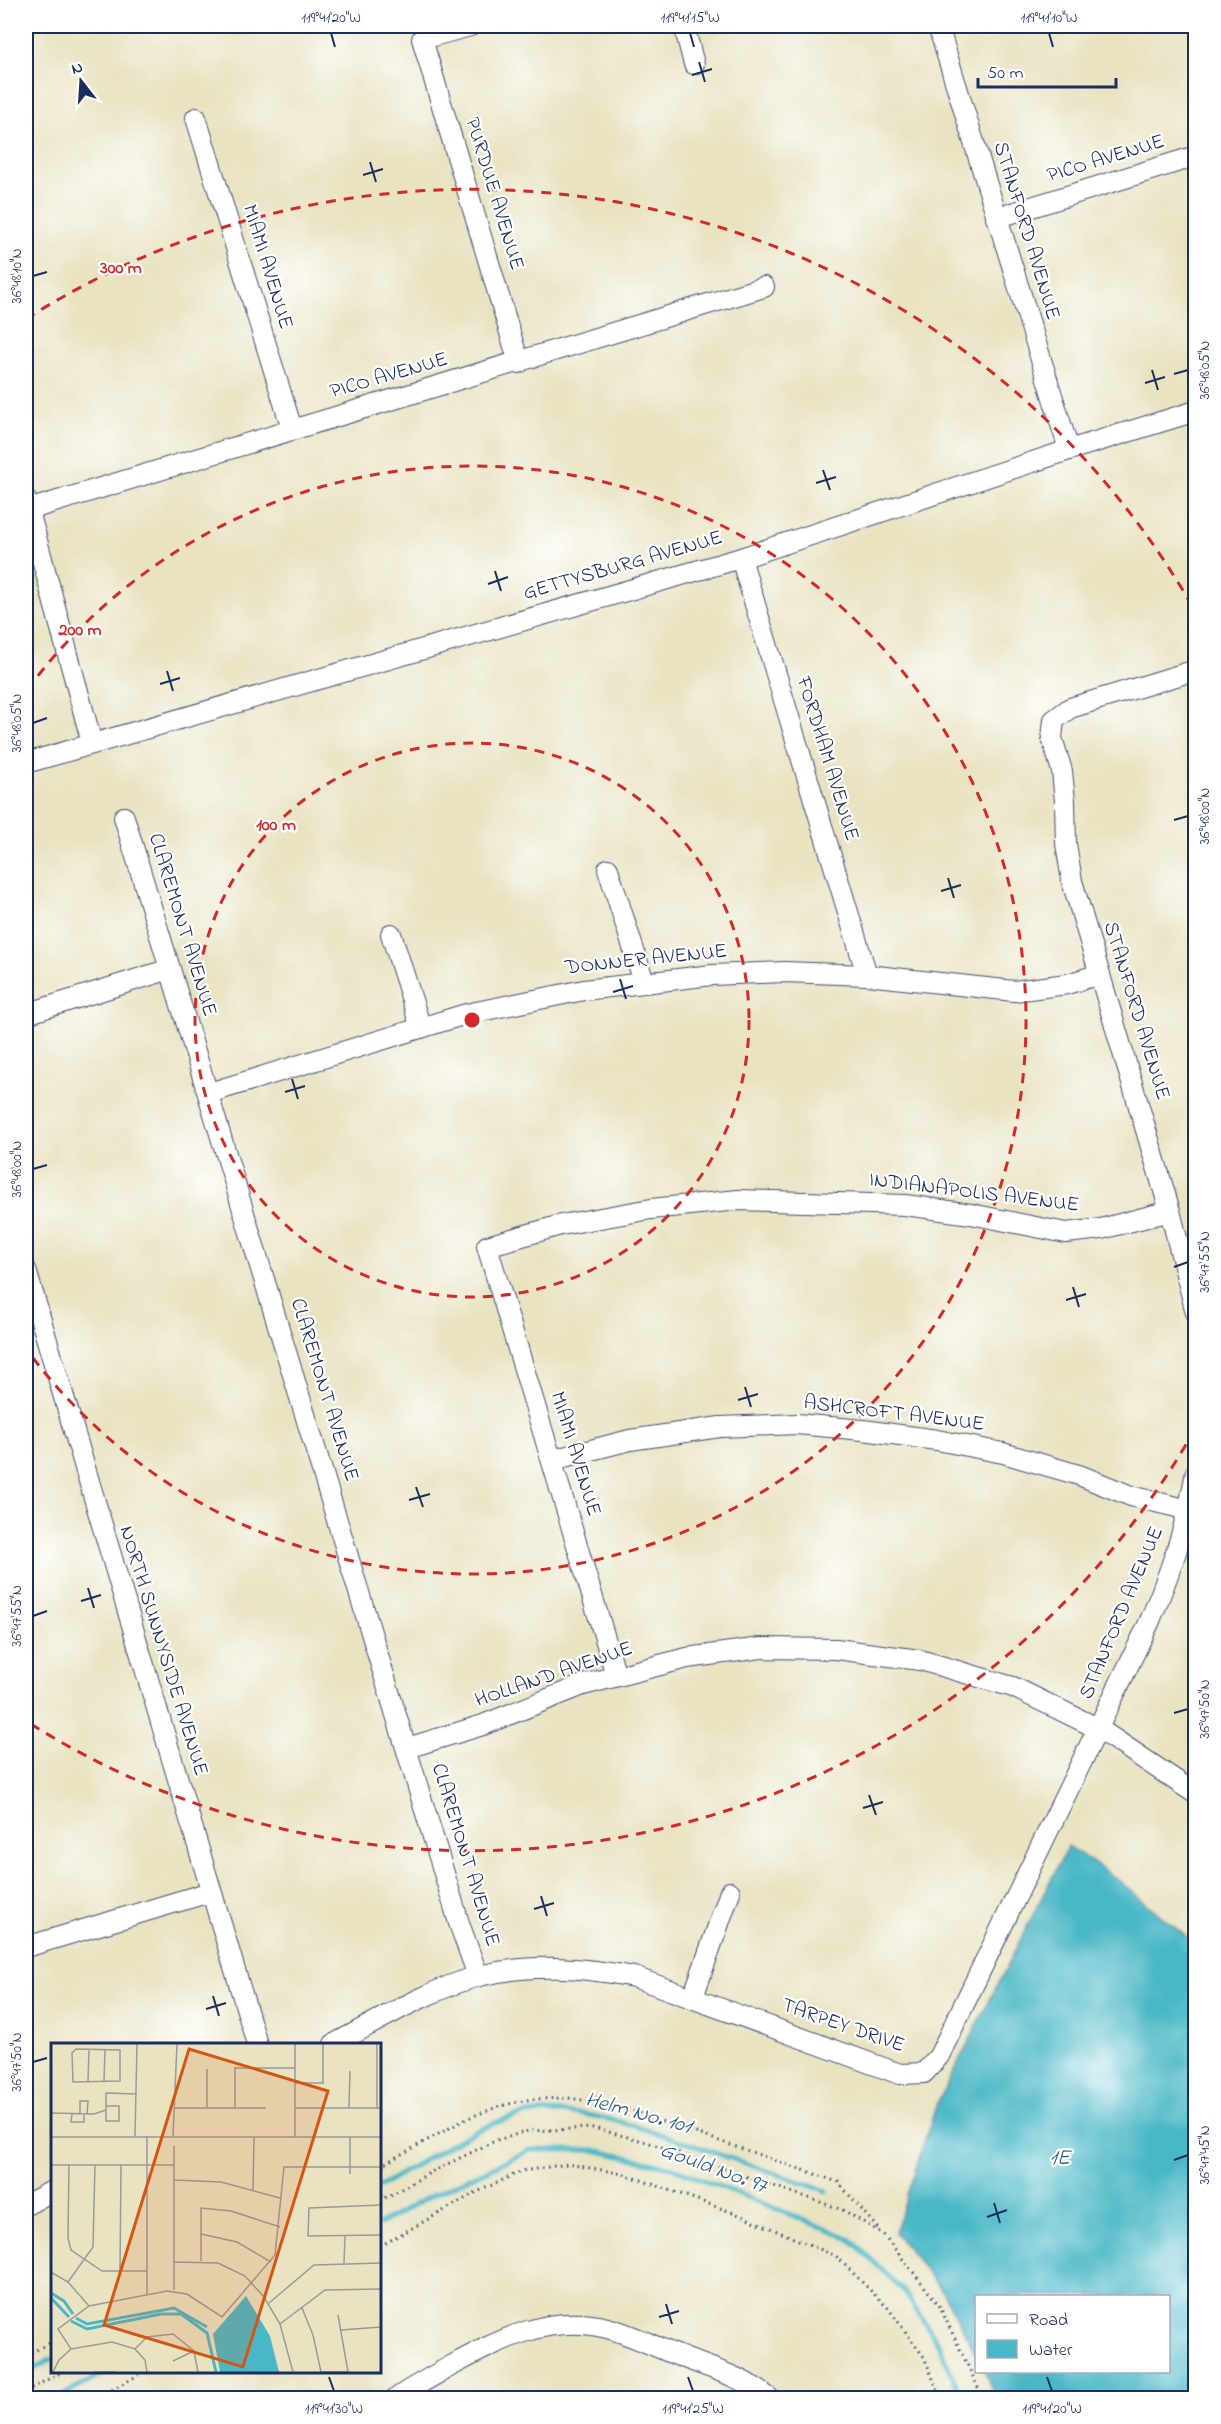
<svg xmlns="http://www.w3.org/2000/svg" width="1221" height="2424" viewBox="0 0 1221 2424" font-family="'Indie Flower',sans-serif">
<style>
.water{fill:#4ab7c6;stroke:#327392;stroke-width:1.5}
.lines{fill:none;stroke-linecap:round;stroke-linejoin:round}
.stream{stroke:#4ab7c6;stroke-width:5}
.minor-casing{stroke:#3a4a6d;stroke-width:22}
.path{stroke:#3a4a6d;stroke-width:3;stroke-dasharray:1.5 4.5;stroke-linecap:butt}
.minor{stroke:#fff;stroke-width:20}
.ticks{fill:none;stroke:#1b2f5e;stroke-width:2}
.ring{fill:none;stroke:#d62828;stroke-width:3;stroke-dasharray:10 8}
.labels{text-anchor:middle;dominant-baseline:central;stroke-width:4.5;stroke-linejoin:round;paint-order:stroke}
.street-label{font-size:21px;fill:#1b2f5e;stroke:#fff}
.water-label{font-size:22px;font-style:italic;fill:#2b5f82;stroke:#fff}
.inset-river{fill:none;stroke:#4ab7c6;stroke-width:3}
.inset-road{fill:none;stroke:#979b9a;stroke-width:1.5}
.view{fill:#d45514;fill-opacity:0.15;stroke:#d45514;stroke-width:3}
.inset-edge{fill:none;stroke:#1b2f5e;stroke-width:3}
.centre{fill:#d62828;stroke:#fff;stroke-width:3}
.ring-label{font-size:18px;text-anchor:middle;font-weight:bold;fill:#d62828;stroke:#fff;stroke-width:4.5;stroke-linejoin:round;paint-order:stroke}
.neatline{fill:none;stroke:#1b2f5e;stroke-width:2}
.ticks-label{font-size:15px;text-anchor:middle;fill:#1b2f5e}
</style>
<rect width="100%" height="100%" fill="#fff"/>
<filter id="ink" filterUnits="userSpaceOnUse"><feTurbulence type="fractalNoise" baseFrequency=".0167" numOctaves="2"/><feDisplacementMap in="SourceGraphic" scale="12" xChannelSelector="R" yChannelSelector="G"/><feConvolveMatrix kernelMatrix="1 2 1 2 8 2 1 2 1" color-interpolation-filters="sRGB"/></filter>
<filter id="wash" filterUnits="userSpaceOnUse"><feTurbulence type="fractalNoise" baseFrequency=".008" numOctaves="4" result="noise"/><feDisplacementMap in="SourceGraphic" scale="24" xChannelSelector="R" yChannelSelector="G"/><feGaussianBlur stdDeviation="1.35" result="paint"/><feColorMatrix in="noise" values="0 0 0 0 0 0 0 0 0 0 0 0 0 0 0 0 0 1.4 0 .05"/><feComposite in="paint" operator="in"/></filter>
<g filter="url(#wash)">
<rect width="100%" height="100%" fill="#e9e3c2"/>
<polygon class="water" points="1068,1846 1117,1879 1195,1944 1195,2398 995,2398 985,2372 1168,2372 1168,2296 976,2296 976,2354 943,2292 895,2233 936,2106"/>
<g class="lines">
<g class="stream">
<path d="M380,2186C419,2164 474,2126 517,2116C581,2102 647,2130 707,2150C747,2164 787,2178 827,2191"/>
<polyline points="380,2224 426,2198 530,2150 594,2150 671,2167 849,2238 904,2291 940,2347 962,2398"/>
<polyline points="26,2373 52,2359"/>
<polyline points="58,2398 107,2372"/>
</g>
</g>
</g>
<g filter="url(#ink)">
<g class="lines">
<g class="minor-casing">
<g id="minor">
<polyline points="470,26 422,39 519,363"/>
<polyline points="684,26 694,64"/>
<polyline points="938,26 1069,450"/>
<polyline points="196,118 292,429"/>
<polyline points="996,218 1196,156"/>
<polyline points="26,500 92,743"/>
<polyline points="28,510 764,287"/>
<polyline points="741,558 867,975"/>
<polyline points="1196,670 1070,708 1054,720 1052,738 1062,771 1065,801 1066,844 1072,881 1170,1211 1196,1313"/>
<polyline points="26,763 741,558 1069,450 1196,411"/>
<polyline points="124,817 460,1926 478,1976"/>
<polyline points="608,869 644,982"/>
<polyline points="391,934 421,1028"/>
<polyline points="26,1014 170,969"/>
<polyline points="209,1093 466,1014 584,990 712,975 784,972 867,975 1014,991 1067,984 1100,974"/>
<polyline points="26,1270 257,2044"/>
<polyline points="552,1460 630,1440 720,1427 797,1424 863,1430 937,1440 1003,1453 1079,1475 1131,1496 1189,1510"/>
<polyline points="616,1675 487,1246 561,1225 651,1209 738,1200 905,1205 971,1214 1066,1233 1101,1229 1170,1211"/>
<polyline points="407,1748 483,1725 583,1685 687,1658 761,1648 836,1649 920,1660 1013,1687 1099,1729 1196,1794"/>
<polyline points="26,1947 210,1892"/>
<polyline points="693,1997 730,1892"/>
<path d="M334,2044C380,2020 428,1990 479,1976C531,1963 582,1967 634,1977L900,2074L924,2073L939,2056L1149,1623C1171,1570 1186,1528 1196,1472"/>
<polyline points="26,2205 52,2191"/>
<path d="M397,2398C414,2386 433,2376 451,2366C499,2340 550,2313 607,2328C631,2334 655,2347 679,2356C709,2368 744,2377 769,2398"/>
</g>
</g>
<g class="path">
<polyline points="380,2166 468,2118 500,2106 531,2099 568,2098 612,2104 838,2182 880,2231"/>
<polyline points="380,2201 433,2171 497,2140 528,2131 593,2128 647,2142 843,2210 883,2234 939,2305 983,2398"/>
<polyline points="380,2246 477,2192 522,2171 568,2164 624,2174 737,2214 836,2256 888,2308 924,2357 941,2398"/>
<polyline points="26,2356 52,2341"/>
<polyline points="26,2391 62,2372"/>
<polyline points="96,2398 144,2372"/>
</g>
<use href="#minor" class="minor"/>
</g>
</g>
<path class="ticks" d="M331,33L335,47M690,33L694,47M1049,33L1053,47M699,62L705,82M692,75L712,69M370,162L376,182M363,175L383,169M33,276L47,272M1152,370L1158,390M1174,374L1188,370M1145,383L1165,377M823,470L830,490M816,483L836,477M495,571L501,591M488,584L508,577M167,671L173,691M160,684L180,678M33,723L47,718M1174,820L1188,816M948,878L954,898M941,891L961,885M620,979L626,999M613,992L633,986M292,1079L298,1099M285,1092L305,1086M33,1169L47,1165M1174,1267L1188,1262M1073,1287L1079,1307M1066,1300L1086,1294M745,1387L751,1407M738,1400L758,1394M416,1487L423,1507M409,1500L430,1494M88,1588L94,1608M81,1601L101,1595M33,1616L47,1611M1174,1713L1188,1709M869,1795L876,1815M863,1808L883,1802M541,1896L547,1916M534,1909L554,1903M213,1996L219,2016M206,2009L226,2003M33,2062L47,2058M1174,2160L1188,2155M994,2203L1000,2223M987,2217L1007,2210M666,2304L672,2324M659,2317L679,2311M329,2377L334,2391M688,2377L693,2391M1047,2377L1052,2391"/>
<g class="ring">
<circle cx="472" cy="1020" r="277"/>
<path d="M27 690A554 554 0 1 1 27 1350"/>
<path d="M1195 1429A831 831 0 0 1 26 1721M26 319A831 831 0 0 1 1195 611"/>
</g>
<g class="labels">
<g class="street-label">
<text transform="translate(1106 159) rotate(-17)">PICO AVENUE</text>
<text transform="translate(494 194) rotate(73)">PURDUE AVENUE</text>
<text transform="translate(1026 231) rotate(73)">STANFORD AVENUE</text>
<text transform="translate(267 267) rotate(73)">MIAMI AVENUE</text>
<text transform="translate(389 376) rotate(-16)">PICO AVENUE</text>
<text transform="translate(623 566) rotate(-16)">GETTYSBURG AVENUE</text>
<text transform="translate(827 759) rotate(73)">FORDHAM AVENUE</text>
<text transform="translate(182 925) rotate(73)">CLAREMONT AVENUE</text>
<text transform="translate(646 960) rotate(-6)">DONNER AVENUE</text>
<text transform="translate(1136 1011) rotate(73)">STANFORD AVENUE</text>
<text transform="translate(974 1193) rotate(7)">INDIANAPOLIS AVENUE</text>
<text transform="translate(324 1390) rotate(73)">CLAREMONT AVENUE</text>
<text transform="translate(894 1414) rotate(7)">ASHCROFT AVENUE</text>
<text transform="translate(575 1454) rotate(73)">MIAMI AVENUE</text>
<text transform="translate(1122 1613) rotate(-67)">STANFORD AVENUE</text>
<text transform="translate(163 1651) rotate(73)">NORTH SUNNYSIDE AVENUE</text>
<text transform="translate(554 1675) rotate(-19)">HOLLAND AVENUE</text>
<text transform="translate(465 1855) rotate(73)">CLAREMONT AVENUE</text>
<text transform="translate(843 2026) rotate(19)">TARPEY DRIVE</text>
</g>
<g class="water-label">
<text transform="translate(638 2114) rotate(15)">Helm No. 101</text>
<text x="1060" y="2159">1E</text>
<text transform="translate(713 2169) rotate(20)">Gould No. 97</text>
</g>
</g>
<g transform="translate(51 2043)">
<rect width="330" height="330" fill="#e9e3c2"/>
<path d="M195,253L219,293L228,329H169L162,291Z" fill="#4ab7c6"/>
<path class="inset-river" d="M0,250L13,258L22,271M0,255L18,274M25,275L36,281L123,265L156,284M20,278L36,286L110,271H130L156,290L165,329"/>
<path class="inset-road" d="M25,6L69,7V38L22,39L21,10ZM156,26V65M37,39L38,6M53,39L54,6M244,40H272V1M123,65H215M184,65V25H244M244,65H330M298,65L299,28M326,66V1M55,68V78H68V63H55M0,70L43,71L55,67V50L85,51M21,71L20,79H33V72M29,71V58H37L36,71M84,93L86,1M122,93L126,1M0,94H330M244,94V1M0,122H123M18,122L17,195L20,207L51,228H96M299,131V94M123,137L170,139L229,155M202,147L203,95M330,162L258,165L257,193L330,192M150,191L186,199L220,219M150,218V165L180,168L229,184M123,219L167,220L194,233L213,254L229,281L242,329M293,220L294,193M69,228L70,122M0,229L17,239L38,263M17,239L42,204L44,122M123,247V103M96,252V93M218,260L263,222L330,220M251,265L262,292L270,329H297M287,272L297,329M229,281L274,247L330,246M290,287L330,284M84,306L94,317L96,329M122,318L143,308M2,329L8,317L20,306M44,329H64M147,329L143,308L122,291L96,294L84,306L61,299L20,306L7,286L38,263L116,248L136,251L171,274L224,212L233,124H330"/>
<path class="view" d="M138,6L277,48L192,324L53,282Z"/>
<rect width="330" height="330" class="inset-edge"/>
</g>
<circle cx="472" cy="1020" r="9" class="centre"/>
<g class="ring-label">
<text x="121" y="273">300 m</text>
<text x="80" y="635">200 m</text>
<text x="276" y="830">100 m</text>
</g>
<rect width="1221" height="2424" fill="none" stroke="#fff" stroke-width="66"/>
<rect x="975" y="2295" width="195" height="78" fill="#ffffff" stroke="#a4acbf" stroke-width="1.5"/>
<rect x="987" y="2314" width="30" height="9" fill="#ffffff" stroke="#a4acbf" stroke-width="1.5"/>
<text x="1029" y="2325" font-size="18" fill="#1b2f5e">Road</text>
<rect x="987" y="2340" width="30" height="18" fill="#4ab7c6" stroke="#a4acbf" stroke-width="1.5"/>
<text x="1029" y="2355" font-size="18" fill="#1b2f5e">Water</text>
<g transform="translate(81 81) rotate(343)" stroke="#ffffff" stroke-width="4.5" paint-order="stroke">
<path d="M0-4.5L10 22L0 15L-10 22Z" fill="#1b2f5e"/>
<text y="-9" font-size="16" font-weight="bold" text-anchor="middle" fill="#1b2f5e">N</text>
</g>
<path d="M978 78v9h138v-9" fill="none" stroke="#1b2f5e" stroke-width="3"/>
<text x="987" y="78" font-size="18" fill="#1b2f5e" stroke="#ffffff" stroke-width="4.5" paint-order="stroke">50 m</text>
<rect x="33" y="33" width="1155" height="2358" class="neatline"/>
<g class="ticks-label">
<text x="331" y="22">119°41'20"W</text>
<text x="690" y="22">119°41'15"W</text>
<text x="1049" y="22">119°41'10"W</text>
<text transform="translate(16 276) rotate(-90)" y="5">36°48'10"N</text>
<text transform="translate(1204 370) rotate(-90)" y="5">36°48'05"N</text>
<text transform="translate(16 723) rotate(-90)" y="5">36°48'05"N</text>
<text transform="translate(1204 816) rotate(-90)" y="5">36°48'00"N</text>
<text transform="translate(16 1169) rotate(-90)" y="5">36°48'00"N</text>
<text transform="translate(1204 1262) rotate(-90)" y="5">36°47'55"N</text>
<text transform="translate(16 1616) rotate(-90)" y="5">36°47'55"N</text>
<text transform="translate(1204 1709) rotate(-90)" y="5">36°47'50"N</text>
<text transform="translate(16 2062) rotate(-90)" y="5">36°47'50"N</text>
<text transform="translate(1204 2155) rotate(-90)" y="5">36°47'45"N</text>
<text x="334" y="2413">119°41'30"W</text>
<text x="693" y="2413">119°41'25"W</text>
<text x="1052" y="2413">119°41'20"W</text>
</g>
</svg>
